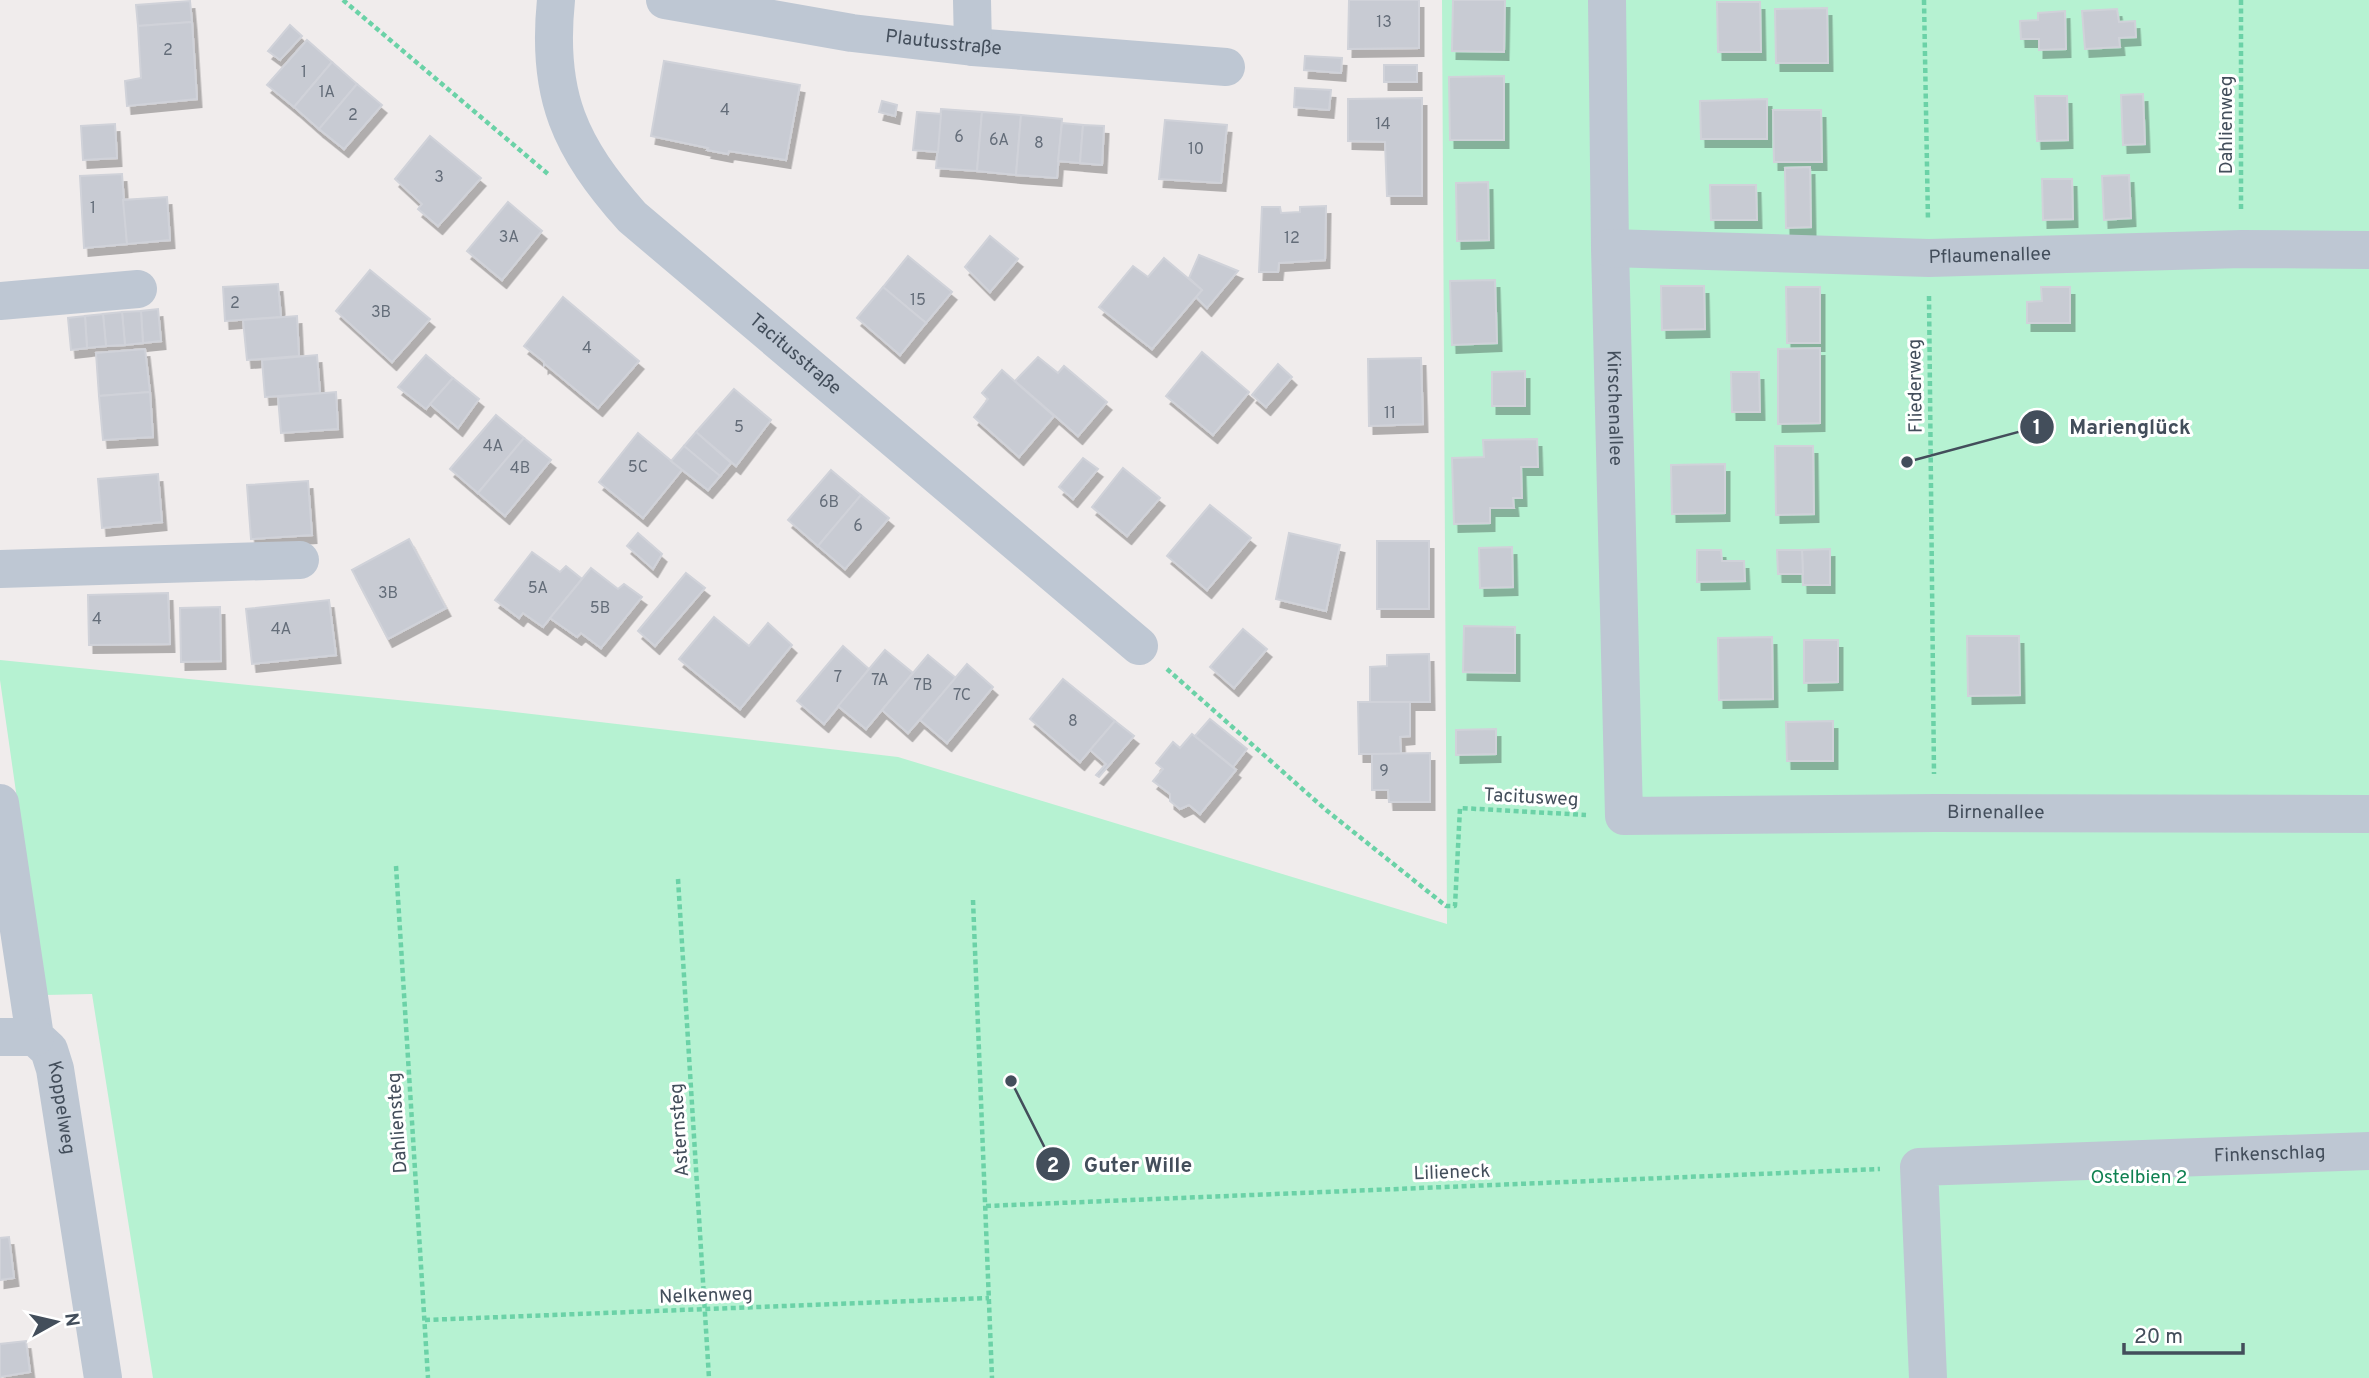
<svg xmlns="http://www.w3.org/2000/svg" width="2369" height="1378" viewBox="0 0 2369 1378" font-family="Overpass,sans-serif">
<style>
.green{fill:#b6f2d2}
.building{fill:#c8cbd3;stroke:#d0d2d9;stroke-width:2;filter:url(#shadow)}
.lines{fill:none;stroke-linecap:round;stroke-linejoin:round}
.path{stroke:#6bd2a7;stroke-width:4.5;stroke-dasharray:5 3.5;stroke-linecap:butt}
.minor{stroke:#bec7d3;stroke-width:38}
.labels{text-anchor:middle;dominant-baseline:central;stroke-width:6;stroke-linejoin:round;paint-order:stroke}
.number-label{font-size:16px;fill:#646d79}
.street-label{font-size:19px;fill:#434e5b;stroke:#fff}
.park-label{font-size:19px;fill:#0f8151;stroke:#fff}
.leader{fill:none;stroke:#434e5b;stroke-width:2.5}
.callout-dot{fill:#434e5b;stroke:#fff;stroke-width:2.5}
.mark-label{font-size:21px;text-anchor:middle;font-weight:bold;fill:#fff}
.callout-label{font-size:21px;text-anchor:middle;font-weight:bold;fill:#434e5b;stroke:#fff;stroke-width:6;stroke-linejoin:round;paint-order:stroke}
</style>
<defs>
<filter id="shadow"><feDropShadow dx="4.5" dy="8" stdDeviation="0" flood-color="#0004"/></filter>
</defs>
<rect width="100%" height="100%" fill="#f0ecec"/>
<polygon class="green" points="1442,0 2369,0 2369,1378 153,1378 92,994 45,995 0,680 0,660 497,710 898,757 1447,924"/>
<g class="building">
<polygon points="1349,0 1419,0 1419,48 1348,49"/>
<polygon points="1453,0 1505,0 1504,52 1452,51"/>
<polygon points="190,1 192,22 138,26 136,5"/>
<polygon points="1717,2 1760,2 1761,52 1718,52"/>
<polygon points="1827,8 1828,63 1776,63 1775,9"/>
<polygon points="2117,9 2119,22 2135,21 2136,37 2119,38 2120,47 2085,49 2082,11"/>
<polygon points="2065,11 2066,49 2039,50 2039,39 2021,39 2020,21 2038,20 2038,13"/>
<polygon points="192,22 197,99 127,106 125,81 141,78 138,26"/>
<polygon points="290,25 302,36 280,60 268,51"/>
<polygon points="307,40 332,62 294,107 267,85"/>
<polygon points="1305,56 1342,58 1341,73 1304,70"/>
<polygon points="664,61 800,85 786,160 729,151 728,154 707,150 708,148 651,136"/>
<polygon points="332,62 357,84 319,129 294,107"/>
<rect x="1384" y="65" width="33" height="17"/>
<polygon points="1504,76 1504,140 1450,140 1449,77"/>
<polygon points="357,84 382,105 344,149 319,129"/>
<polygon points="1295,88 1331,90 1329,110 1294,107"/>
<polygon points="2143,94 2145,144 2123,145 2121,95"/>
<polygon points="2035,96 2067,96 2068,140 2037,141"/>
<polygon points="1422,98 1422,196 1387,196 1385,142 1348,141 1348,99"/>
<polygon points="1767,99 1767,139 1701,139 1700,101"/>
<polygon points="882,101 897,105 895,116 879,112"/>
<polygon points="941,109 982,112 977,171 936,168"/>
<polygon points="1773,110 1821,110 1822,162 1774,162"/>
<polygon points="917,112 941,114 938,152 913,150"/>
<polygon points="982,112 1021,115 1016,175 977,171"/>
<polygon points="1021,115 1062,119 1057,178 1016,175"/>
<polygon points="1165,120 1227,125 1221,183 1159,179"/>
<polygon points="1062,123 1083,125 1080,163 1058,161"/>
<polygon points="115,124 117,158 83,160 81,126"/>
<polygon points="1083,125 1104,126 1102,165 1080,163"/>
<polygon points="430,136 481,178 438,226 418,209 422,204 395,179"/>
<polygon points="1810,167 1811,227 1786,228 1785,168"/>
<polygon points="122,174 127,244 84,248 80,176"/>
<polygon points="2129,175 2131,218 2104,220 2102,176"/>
<polygon points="2042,179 2072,179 2073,219 2043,220"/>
<polygon points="1488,182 1489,240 1457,241 1456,183"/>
<polygon points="1710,185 1756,185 1757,220 1711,220"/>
<polygon points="167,197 170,240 127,244 123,200"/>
<polygon points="508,202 542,231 502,280 467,251"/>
<polygon points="1326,206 1325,260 1279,263 1278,272 1259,272 1262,207 1280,207 1281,213 1300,212 1300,207"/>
<polygon points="990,236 1018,259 990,292 965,267"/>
<polygon points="1199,255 1238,271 1207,308 1196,297 1202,290 1189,278"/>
<polygon points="908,256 952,292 926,323 883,287"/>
<polygon points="1164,258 1202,290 1152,349 1099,307 1133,266 1148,277"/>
<polygon points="370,270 430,319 392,362 336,311"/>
<polygon points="1495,280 1497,343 1452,345 1450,281"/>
<polygon points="278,284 281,317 225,321 223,287"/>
<polygon points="1661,286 1704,286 1705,329 1662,330"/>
<polygon points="883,287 926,323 900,355 857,318"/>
<polygon points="1786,287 1820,287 1820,343 1787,343"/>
<polygon points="2041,287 2070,287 2070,323 2027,323 2027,302 2042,301"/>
<polygon points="563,297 639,361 598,408 545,364 544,365 544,362 524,346"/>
<polygon points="158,309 161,341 143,343 141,311"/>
<polygon points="141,311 143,343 125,345 122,312"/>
<polygon points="122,312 125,345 106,346 103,314"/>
<polygon points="103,314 106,346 87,348 85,316"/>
<polygon points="85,316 87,348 71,350 68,318"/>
<polygon points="297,316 299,356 247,360 243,320"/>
<polygon points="1820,348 1820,423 1778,424 1778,349"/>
<polygon points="145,349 150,392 99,396 96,353"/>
<polygon points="1202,352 1249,392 1213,435 1166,396"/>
<polygon points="317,355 320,393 265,397 262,360"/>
<polygon points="426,355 453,378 426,409 398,387"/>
<polygon points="1038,357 1058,373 1064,366 1107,402 1078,436 1015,381"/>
<polygon points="1421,358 1423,424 1369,426 1368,359"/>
<polygon points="1278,364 1292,377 1266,407 1252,395"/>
<polygon points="1002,370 1054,416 1019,457 974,417 988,399 982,393"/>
<polygon points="1525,371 1525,406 1492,406 1492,372"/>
<polygon points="1731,372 1759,372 1760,412 1732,412"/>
<polygon points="453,378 479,399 458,428 430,404"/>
<polygon points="734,389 771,420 736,466 696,432"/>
<polygon points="150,392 153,437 103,440 99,396"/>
<polygon points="336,392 338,429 281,433 278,397"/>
<polygon points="496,415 524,438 478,493 450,469"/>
<polygon points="696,432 731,463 720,476 684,446"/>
<polygon points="638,433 682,470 643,518 599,482"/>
<polygon points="524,438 551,460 505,516 478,493"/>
<polygon points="1537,439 1538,467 1521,467 1522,498 1513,498 1514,508 1490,508 1490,523 1454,524 1452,458 1484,457 1483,440"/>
<polygon points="684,446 720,476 708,490 671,461"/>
<polygon points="1775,446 1813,446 1814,514 1776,515"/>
<polygon points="1083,458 1098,469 1073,499 1059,487"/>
<polygon points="1725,464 1725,513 1672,514 1671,465"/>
<polygon points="1123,468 1160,498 1127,536 1092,507"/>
<polygon points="831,470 861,495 818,546 788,520"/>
<polygon points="158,474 162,522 102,528 98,479"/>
<polygon points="308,481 312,535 251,539 247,485"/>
<polygon points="861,495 889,518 845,569 818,546"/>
<polygon points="1210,505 1251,538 1207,590 1167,556"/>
<polygon points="638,533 662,554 653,569 627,546"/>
<polygon points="1289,533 1340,545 1326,611 1276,599"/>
<polygon points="409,539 446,608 388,639 352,570"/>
<rect x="1377" y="541" width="52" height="68"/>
<polygon points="1512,547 1513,587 1480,588 1479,548"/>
<polygon points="1830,549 1830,585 1803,585 1802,550"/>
<polygon points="1697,550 1721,550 1722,561 1744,561 1745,581 1697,582"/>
<polygon points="1777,550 1802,550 1803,574 1778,574"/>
<polygon points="532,552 560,572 566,566 582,579 543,627 523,613 519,618 495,600"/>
<polygon points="591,568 618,589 624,584 642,597 601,648 581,633 577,637 550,618"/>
<polygon points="686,573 705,588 655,646 638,631"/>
<polygon points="168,593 170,644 89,645 88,595"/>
<polygon points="329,600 336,655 252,664 246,609"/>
<polygon points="220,607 221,661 181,662 180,608"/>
<polygon points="714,617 749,646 768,623 792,645 740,709 679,659"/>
<polygon points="1464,626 1515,627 1515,673 1463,672"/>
<polygon points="1243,629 1267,649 1234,688 1210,667"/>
<polygon points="1967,636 2019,636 2020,695 1968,696"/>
<polygon points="1772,637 1773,699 1719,700 1718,638"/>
<polygon points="1804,640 1838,640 1838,682 1804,683"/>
<polygon points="843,646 869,669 824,724 797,701"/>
<polygon points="885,650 913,673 866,729 838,706"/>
<polygon points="1429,654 1430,702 1370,702 1370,667 1387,666 1387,655"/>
<polygon points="928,655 956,678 908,733 882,710"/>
<polygon points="967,664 993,687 947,743 920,720"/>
<polygon points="1063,679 1115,721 1080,762 1030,719"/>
<polygon points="1358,702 1410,702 1410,736 1400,737 1401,754 1359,754"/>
<polygon points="1210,719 1247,749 1233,767 1195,736"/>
<polygon points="1115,721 1134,736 1099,777 1096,775 1106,764 1090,750"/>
<polygon points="1833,721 1833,761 1787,761 1786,722"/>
<polygon points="1496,729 1496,754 1456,755 1456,730"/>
<polygon points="1192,734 1236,770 1200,814 1189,805 1180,809 1170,801 1170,794 1153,781 1163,769 1156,763 1173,742 1180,748"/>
<polygon points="1430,753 1430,802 1389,802 1388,790 1372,790 1372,754"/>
<polygon points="9,1237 14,1278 0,1280 0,1238"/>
<polygon points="26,1341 30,1372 0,1377 0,1344"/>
</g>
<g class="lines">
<g class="path">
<polyline points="343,0 548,174"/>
<polyline points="1924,0 1928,221"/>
<polyline points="2241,0 2241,209"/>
<polyline points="1929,296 1934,774"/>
<polyline points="1167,669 1326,810 1446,906 1455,906 1460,808 1586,815"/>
<polyline points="396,866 428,1378"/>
<polyline points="678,879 709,1378"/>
<polyline points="973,900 992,1378"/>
<polyline points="986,1206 1880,1169"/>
<polyline points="425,1320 989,1298"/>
</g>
<g class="minor">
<path id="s1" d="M556,0C546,96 570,147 632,217L1139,646"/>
<path id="s2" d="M665,0L852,33L973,47L1226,67"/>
<polyline points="972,0 973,47"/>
<path id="s3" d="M1607,0L1610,248L1624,816L1935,813L2369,814"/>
<path id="s4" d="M1610,248L1929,258L2242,249L2369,250"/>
<polyline points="0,301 138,289"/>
<polyline points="0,569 300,560"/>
<path id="s5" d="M0,803L35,1037L49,1050L55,1069L103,1378"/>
<polyline points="0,1037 35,1037"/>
<path id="s6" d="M1928,1378L1919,1167L2369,1151"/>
</g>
</g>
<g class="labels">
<g class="number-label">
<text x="1384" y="23">13</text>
<text x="168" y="51">2</text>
<text x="304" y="73">1</text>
<text x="327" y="93">1A</text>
<text x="725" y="111">4</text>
<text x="353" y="116">2</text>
<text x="1383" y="125">14</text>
<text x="959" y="138">6</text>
<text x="999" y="141">6A</text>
<text x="1039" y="144">8</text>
<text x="1196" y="150">10</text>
<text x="439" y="178">3</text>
<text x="93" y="209">1</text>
<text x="509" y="238">3A</text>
<text x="1292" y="239">12</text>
<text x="918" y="301">15</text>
<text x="235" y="304">2</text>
<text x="381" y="313">3B</text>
<text x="587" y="349">4</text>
<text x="1390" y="414">11</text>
<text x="739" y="428">5</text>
<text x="493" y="447">4A</text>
<text x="638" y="468">5C</text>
<text x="520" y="469">4B</text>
<text x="829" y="503">6B</text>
<text x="858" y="527">6</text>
<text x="538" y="589">5A</text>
<text x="388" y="594">3B</text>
<text x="600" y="609">5B</text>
<text x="97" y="620">4</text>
<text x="281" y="630">4A</text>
<text x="838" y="678">7</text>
<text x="880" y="681">7A</text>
<text x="923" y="686">7B</text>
<text x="962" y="696">7C</text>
<text x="1073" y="722">8</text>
<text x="1384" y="772">9</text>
</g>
<g class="street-label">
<text stroke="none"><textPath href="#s2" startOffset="282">Plautusstraße</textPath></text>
<text transform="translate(2227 125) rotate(-90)">Dahlienweg</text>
<text stroke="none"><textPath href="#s4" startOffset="380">Pflaumenallee</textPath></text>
<text stroke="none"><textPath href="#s1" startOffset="452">Tacitusstraße</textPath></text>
<text transform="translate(1916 386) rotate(-91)">Fliederweg</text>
<text stroke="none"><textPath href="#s3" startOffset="408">Kirschenallee</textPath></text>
<text transform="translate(1531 798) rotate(3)">Tacitusweg</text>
<text stroke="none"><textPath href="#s3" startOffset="1188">Birnenallee</textPath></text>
<text stroke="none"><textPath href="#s5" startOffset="315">Koppelweg</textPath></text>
<text transform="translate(398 1123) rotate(-94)">Dahliensteg</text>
<text transform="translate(680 1130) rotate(-94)">Asternsteg</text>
<text stroke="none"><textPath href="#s6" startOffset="562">Finkenschlag</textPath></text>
<text transform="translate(1452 1173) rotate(-2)">Lilieneck</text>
<text transform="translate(706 1296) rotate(-2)">Nelkenweg</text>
</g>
<g class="park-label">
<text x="2139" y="1178">Ostelbien 2</text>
</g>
</g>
<path class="leader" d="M1907 462L2037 427M1011 1081L1053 1164"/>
<g class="callout-dot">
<circle cx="1907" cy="462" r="7"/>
<circle cx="1011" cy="1081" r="7"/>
<circle cx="2037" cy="427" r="18"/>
<circle cx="1053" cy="1164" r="18"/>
</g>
<g class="mark-label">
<text x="2037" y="434">1</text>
<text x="1053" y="1172">2</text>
</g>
<g class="callout-label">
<text x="2130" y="434">Marienglück</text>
<text x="1138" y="1172">Guter Wille</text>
</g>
<g transform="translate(56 1322) rotate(82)" stroke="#ffffff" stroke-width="5" paint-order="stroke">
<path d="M0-5L12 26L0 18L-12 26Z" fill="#434e5b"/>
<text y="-10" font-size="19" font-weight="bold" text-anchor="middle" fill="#434e5b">N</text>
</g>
<path d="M2124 1343v10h119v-10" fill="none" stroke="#434e5b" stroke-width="3.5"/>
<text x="2134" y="1343" font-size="21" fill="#434e5b" stroke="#ffffff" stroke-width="5" paint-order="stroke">20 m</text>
</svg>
